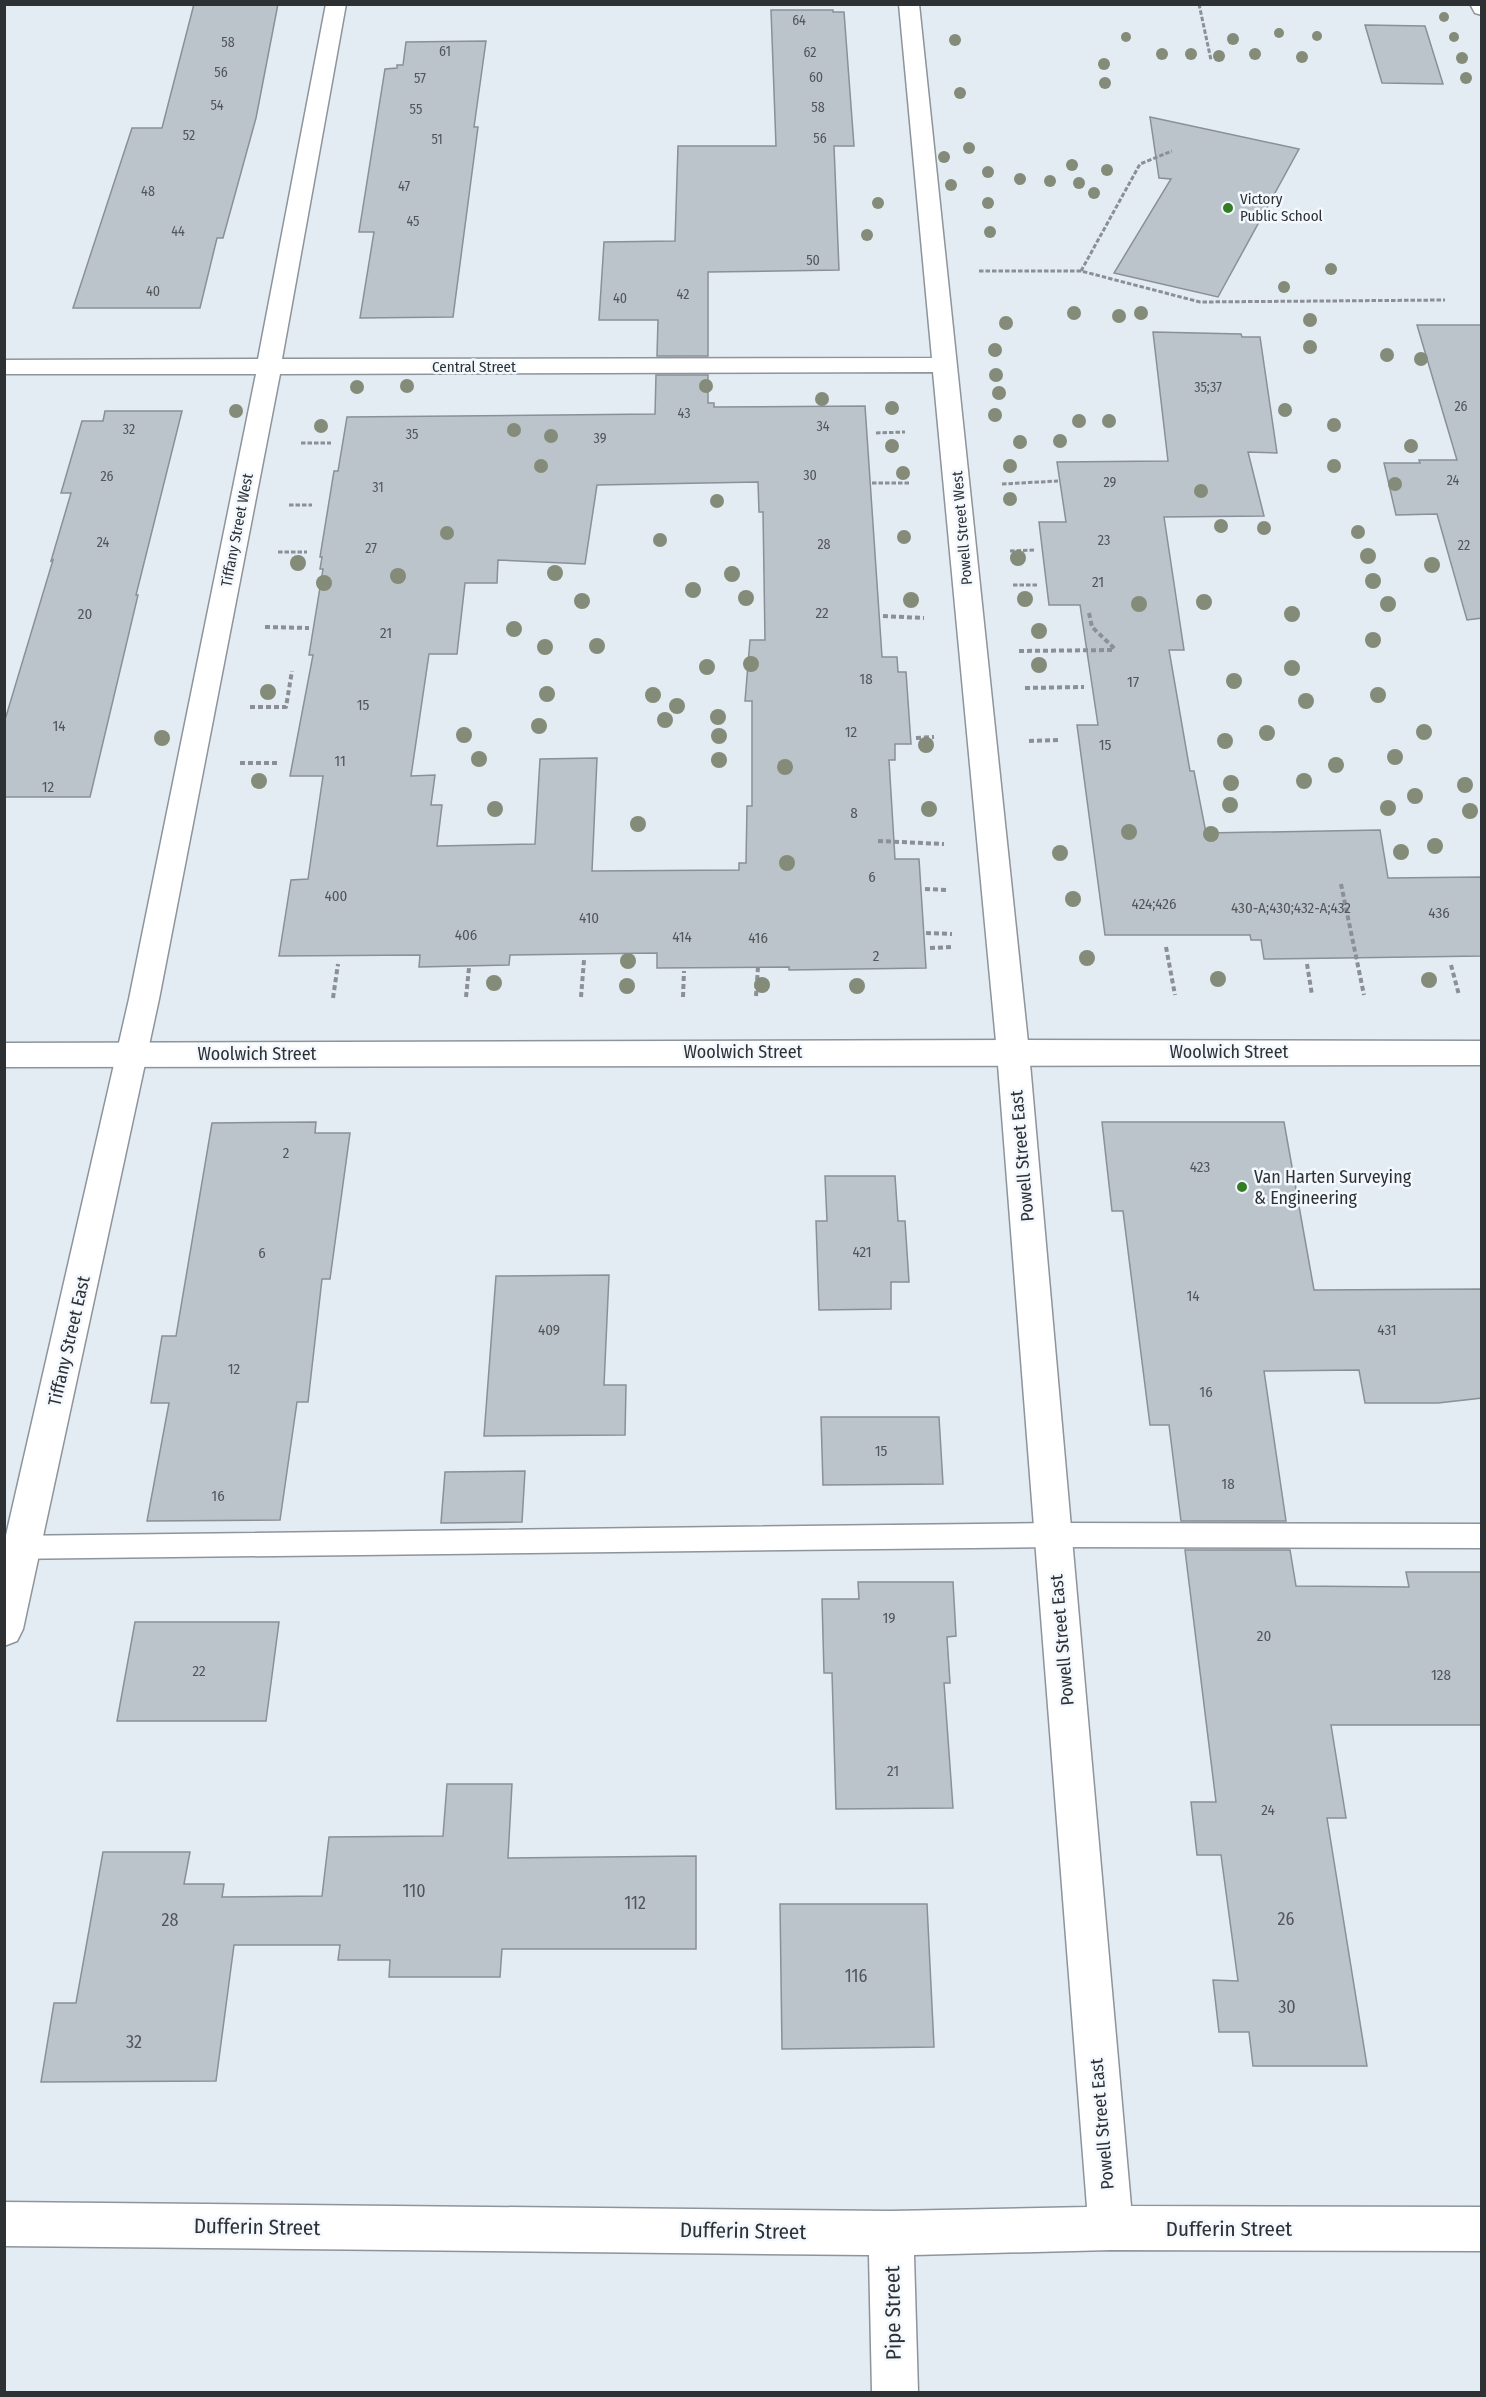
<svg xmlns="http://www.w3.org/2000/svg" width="1486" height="2397" viewBox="0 0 1486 2397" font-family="'Fira Sans Condensed',sans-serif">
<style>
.building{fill:#bcc4cb;stroke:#899097;stroke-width:1.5;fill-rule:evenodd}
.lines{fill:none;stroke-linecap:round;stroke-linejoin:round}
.lane-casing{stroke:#8d949b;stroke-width:3}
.street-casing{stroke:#8d949b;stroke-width:3}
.secondary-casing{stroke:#8d949b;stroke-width:3}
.path-far1{stroke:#8b9096;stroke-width:3;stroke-dasharray:4.5 2;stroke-linecap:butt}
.path{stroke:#8b9096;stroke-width:4;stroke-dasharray:5 3;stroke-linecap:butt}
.lane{fill:#fff;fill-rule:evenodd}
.street{fill:#fff;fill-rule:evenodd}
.secondary{fill:#fff;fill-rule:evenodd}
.tree{fill:#848b79}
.poi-dot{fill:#337e25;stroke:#f2f8fe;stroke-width:2}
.labels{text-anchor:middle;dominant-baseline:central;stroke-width:5;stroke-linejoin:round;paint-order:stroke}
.far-number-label{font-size:14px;fill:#52565a}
.far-poi-label{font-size:15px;fill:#2e3134;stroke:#f2f8fe;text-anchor:start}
.far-street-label{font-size:15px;fill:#2e3134;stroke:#f2f8fe}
.number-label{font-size:15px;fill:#52565a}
.street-label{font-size:18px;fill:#2e3134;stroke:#f2f8fe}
.poi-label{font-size:18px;fill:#2e3134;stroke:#f2f8fe;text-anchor:start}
.near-number-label{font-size:18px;fill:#52565a}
.near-street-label{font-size:21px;fill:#2e3134;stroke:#f2f8fe}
</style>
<rect width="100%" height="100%" fill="#e3ebf3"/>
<g class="building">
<polygon points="194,4 278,4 256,118 223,238 217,238 200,308 73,308 132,128 162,128"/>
<polygon points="771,10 833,10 833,12 844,12 854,146 834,146 839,270 708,272 708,356 657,356 658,320 599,320 604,242 675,241 678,146 776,146"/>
<polygon points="1365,25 1425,26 1443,84 1382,83"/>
<polygon points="486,41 474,127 478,127 453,317 360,318 374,232 359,232 385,69 397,68 397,65 403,65 406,42"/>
<polygon points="1150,117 1299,149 1218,297 1114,273 1171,179 1159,178"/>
<polygon points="1417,325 1482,325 1482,618 1467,620 1437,514 1396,515 1384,463 1420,463 1419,460 1457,460"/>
<polygon points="1153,332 1241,334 1242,337 1260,337 1277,453 1248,452 1264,516 1164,517 1184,650 1169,650 1190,771 1194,771 1206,833 1380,830 1388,878 1482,877 1482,956 1264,959 1261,940 1251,940 1250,935 1105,935 1077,725 1098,725 1080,605 1049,605 1039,522 1066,522 1057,462 1168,461"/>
<path d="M656,375H708V403H714V407L865,406L882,657H897L898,672H906L911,744H895V760H889L895,859H919L926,968L789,970V967L657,968V953L510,955L509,965L419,967L420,955L279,956L291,880L308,879L323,776H290L313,655H309L323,569H320L322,557H320L334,471H338L347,417L655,414ZM758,482L759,512H763L765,640H750L745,701H752V806H747L746,863H739V870L592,871L597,758L540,759L535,844L437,846L442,805H431L435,775L411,776L429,654H457L465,583H497L498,560L585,564L597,485Z"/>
<polygon points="105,411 182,411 136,595 138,595 90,797 4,797 4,723 53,560 51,561 71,493 61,493 82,421 103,421"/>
<polygon points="316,1122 315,1133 350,1133 330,1279 322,1279 308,1402 297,1402 280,1520 147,1521 169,1403 151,1403 162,1336 176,1336 212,1123"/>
<polygon points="1102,1122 1284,1122 1314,1290 1482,1289 1482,1398 1438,1403 1365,1403 1359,1370 1264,1371 1286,1521 1181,1521 1169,1425 1150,1425 1123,1211 1112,1211"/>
<polygon points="825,1176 895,1176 898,1221 905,1221 909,1282 891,1282 891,1309 819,1310 816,1221 827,1221"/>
<polygon points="609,1275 604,1385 626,1385 625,1435 484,1436 496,1276"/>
<polygon points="821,1417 939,1417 943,1484 823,1485"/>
<polygon points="525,1471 522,1522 441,1523 445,1472"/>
<polygon points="1185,1550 1290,1550 1296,1586 1409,1587 1406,1572 1482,1572 1482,1725 1331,1725 1346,1818 1327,1818 1367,2066 1253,2066 1249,2032 1219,2032 1213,1980 1238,1981 1221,1855 1197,1855 1191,1802 1216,1802"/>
<polygon points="858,1582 953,1582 956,1636 947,1637 950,1683 944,1683 953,1808 836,1809 832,1673 824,1673 822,1599 859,1599"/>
<polygon points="135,1622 279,1622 266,1721 117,1721"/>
<polygon points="447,1784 512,1784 508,1858 696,1856 696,1949 502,1949 500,1977 389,1977 390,1960 338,1960 340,1945 234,1945 216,2081 41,2082 54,2003 76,2003 103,1852 190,1852 184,1884 224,1884 222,1897 322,1896 329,1837 443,1836"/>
<polygon points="780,1904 927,1904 934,2047 782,2049"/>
</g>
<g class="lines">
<g class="lane-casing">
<polygon id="lane" points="1053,1523 1482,1524 1482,1548 1053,1547 4,1559 4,1537 8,1536"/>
</g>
<g class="street-casing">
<g id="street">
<polygon points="326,4 346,4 282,359 932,358 899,4 919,4 1029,1052 1131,2206 1482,2207 1482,2251 1111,2250 914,2255 918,2392 872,2392 869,2255 4,2246 4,2202 891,2211 1087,2207 997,1052 933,372 280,374 159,999 23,1629 17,1641 4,1646 4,1544 129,999 256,374 4,374 4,360 258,359"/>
<polygon points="1470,4 1482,4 1482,15 1475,13"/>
</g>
</g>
<g class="secondary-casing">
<polygon id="secondary" points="1013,1040 1482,1041 1482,1065 4,1067 4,1043"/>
</g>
<g class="path-far1">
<polyline points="1199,4 1211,60"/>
<polyline points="979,271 1081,271 1200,302 1445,300"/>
<polyline points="1081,271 1140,164 1172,151"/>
<polyline points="876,433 905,432"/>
<polyline points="301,443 331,443"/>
<polyline points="872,483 911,483"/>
<polyline points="1002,484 1058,481"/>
<polyline points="289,505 312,505"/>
<polyline points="1010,551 1036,550"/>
<polyline points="278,552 307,552"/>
<polyline points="1013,585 1039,585"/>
</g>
<g class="path">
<polyline points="1089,613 1092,627 1115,649"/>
<polyline points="883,616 924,618"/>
<polyline points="265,627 309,628"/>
<polyline points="1019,651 1115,650"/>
<polyline points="1025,688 1084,687"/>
<polyline points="250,707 286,707 292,671"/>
<polyline points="916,738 934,737"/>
<polyline points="1029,741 1058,740"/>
<polyline points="240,763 277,763"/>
<polyline points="878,841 944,844"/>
<polyline points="1341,884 1364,995"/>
<polyline points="925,889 948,890"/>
<polyline points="926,933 952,934"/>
<polyline points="1166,947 1175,995"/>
<polyline points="930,948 953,947"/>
<polyline points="1307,964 1312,995"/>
<polyline points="1451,965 1459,995"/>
<polyline points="756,996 758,967"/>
<polyline points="466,997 469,968"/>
<polyline points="581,997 584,960"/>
<polyline points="683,997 684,971"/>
<polyline points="333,998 338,964"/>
</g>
<use href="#lane" class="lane"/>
<use href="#street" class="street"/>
<use href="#secondary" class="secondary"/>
</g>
<g class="tree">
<circle cx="1444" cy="17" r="5"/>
<circle cx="1279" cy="33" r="5"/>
<circle cx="1317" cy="36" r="5"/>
<circle cx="1126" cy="37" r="5"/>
<circle cx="1454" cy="37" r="5"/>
<circle cx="1233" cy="39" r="6"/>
<circle cx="955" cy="40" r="6"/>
<circle cx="1162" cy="54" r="6"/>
<circle cx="1191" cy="54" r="6"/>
<circle cx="1255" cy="54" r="6"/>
<circle cx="1219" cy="56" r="6"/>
<circle cx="1302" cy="57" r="6"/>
<circle cx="1462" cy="58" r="6"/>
<circle cx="1104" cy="64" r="6"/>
<circle cx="1466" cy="78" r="6"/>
<circle cx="1105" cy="83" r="6"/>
<circle cx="960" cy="93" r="6"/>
<circle cx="969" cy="148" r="6"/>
<circle cx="944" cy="157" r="6"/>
<circle cx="1072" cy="165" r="6"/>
<circle cx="1107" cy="170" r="6"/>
<circle cx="988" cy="172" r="6"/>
<circle cx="1020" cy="179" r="6"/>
<circle cx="1050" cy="181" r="6"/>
<circle cx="1079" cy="183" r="6"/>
<circle cx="951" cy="185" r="6"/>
<circle cx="1094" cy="193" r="6"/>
<circle cx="878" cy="203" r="6"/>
<circle cx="988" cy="203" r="6"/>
<circle cx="990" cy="232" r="6"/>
<circle cx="867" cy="235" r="6"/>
<circle cx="1331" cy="269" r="6"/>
<circle cx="1284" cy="287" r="6"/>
<circle cx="1074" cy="313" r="7"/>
<circle cx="1141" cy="313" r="7"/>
<circle cx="1119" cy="316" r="7"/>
<circle cx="1310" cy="320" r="7"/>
<circle cx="1006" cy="323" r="7"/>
<circle cx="1310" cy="347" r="7"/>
<circle cx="995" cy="350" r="7"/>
<circle cx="1387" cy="355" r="7"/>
<circle cx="1421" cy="359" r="7"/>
<circle cx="996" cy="375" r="7"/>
<circle cx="407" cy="386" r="7"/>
<circle cx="706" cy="386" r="7"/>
<circle cx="357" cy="387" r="7"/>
<circle cx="999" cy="393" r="7"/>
<circle cx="822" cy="399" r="7"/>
<circle cx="892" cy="408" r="7"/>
<circle cx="1285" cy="410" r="7"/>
<circle cx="236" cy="411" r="7"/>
<circle cx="995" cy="415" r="7"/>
<circle cx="1079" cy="421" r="7"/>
<circle cx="1109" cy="421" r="7"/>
<circle cx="1334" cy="425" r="7"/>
<circle cx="321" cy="426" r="7"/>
<circle cx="514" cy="430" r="7"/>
<circle cx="551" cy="436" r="7"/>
<circle cx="1060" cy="441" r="7"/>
<circle cx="1020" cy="442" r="7"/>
<circle cx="892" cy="446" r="7"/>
<circle cx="1411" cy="446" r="7"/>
<circle cx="541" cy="466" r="7"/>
<circle cx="1010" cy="466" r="7"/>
<circle cx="1334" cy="466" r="7"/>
<circle cx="903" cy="473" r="7"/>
<circle cx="1395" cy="484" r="7"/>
<circle cx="1201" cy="491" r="7"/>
<circle cx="1010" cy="499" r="7"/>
<circle cx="717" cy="501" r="7"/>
<circle cx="1221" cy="526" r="7"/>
<circle cx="1264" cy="528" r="7"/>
<circle cx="1358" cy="532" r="7"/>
<circle cx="447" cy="533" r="7"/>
<circle cx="904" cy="537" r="7"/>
<circle cx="660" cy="540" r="7"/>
<circle cx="1368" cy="556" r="8"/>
<circle cx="1018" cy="558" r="8"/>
<circle cx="298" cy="563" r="8"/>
<circle cx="1432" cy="565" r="8"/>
<circle cx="555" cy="573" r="8"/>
<circle cx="732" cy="574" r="8"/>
<circle cx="398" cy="576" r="8"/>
<circle cx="1373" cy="581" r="8"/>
<circle cx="324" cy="583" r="8"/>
<circle cx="693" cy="590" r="8"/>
<circle cx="746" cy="598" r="8"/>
<circle cx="1025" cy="599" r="8"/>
<circle cx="911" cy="600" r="8"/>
<circle cx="582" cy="601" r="8"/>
<circle cx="1204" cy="602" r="8"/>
<circle cx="1139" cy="604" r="8"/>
<circle cx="1388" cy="604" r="8"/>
<circle cx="1292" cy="614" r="8"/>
<circle cx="514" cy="629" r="8"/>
<circle cx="1039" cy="631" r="8"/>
<circle cx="1373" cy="640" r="8"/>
<circle cx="597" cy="646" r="8"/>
<circle cx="545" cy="647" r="8"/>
<circle cx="751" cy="664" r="8"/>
<circle cx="1039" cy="665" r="8"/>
<circle cx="707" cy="667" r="8"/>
<circle cx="1292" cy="668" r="8"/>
<circle cx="1234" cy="681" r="8"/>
<circle cx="268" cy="692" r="8"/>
<circle cx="547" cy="694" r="8"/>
<circle cx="653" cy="695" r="8"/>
<circle cx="1378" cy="695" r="8"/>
<circle cx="1306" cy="701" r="8"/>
<circle cx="677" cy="706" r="8"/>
<circle cx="718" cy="717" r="8"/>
<circle cx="665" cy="720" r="8"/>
<circle cx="539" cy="726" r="8"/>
<circle cx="1424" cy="732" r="8"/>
<circle cx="1267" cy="733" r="8"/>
<circle cx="464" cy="735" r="8"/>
<circle cx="719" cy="736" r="8"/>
<circle cx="162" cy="738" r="8"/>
<circle cx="1225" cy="741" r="8"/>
<circle cx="926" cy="745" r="8"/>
<circle cx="1395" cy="757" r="8"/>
<circle cx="479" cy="759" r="8"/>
<circle cx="719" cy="760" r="8"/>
<circle cx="1336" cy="765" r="8"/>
<circle cx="785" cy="767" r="8"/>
<circle cx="259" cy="781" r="8"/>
<circle cx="1304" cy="781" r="8"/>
<circle cx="1231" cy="783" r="8"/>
<circle cx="1465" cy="785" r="8"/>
<circle cx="1415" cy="796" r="8"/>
<circle cx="1230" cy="805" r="8"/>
<circle cx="1388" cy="808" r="8"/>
<circle cx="495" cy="809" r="8"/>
<circle cx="929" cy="809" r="8"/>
<circle cx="1470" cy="811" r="8"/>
<circle cx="638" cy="824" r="8"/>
<circle cx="1129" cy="832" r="8"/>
<circle cx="1211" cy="834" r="8"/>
<circle cx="1435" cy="846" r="8"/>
<circle cx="1401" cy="852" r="8"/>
<circle cx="1060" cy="853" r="8"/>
<circle cx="787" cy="863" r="8"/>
<circle cx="1073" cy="899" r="8"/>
<circle cx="1087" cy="958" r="8"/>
<circle cx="628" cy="961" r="8"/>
<circle cx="1218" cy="979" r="8"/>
<circle cx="1429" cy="980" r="8"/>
<circle cx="494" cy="983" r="8"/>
<circle cx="762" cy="985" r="8"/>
<circle cx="627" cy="986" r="8"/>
<circle cx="857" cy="986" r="8"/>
</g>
<g class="poi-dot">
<circle cx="1228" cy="208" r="6"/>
<circle cx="1242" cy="1187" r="6"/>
</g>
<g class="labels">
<g class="far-number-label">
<text x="799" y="20">64</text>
<text x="228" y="42">58</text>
<text x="445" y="51">61</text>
<text x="810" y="52">62</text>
<text x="221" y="72">56</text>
<text x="816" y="77">60</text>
<text x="420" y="78">57</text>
<text x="217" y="105">54</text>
<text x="818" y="107">58</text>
<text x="416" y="109">55</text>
<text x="189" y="135">52</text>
<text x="820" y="138">56</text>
<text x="437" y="139">51</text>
<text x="404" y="186">47</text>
<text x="148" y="191">48</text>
<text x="413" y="221">45</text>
<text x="178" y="231">44</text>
<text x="813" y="260">50</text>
<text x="153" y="291">40</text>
<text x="683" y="294">42</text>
<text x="620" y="298">40</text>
<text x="1208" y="387">35;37</text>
<text x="1461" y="406">26</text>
<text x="684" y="413">43</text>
<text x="823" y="426">34</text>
<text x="129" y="429">32</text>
<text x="412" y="434">35</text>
<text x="600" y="438">39</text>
<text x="810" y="475">30</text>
<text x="107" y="476">26</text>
<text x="1453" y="480">24</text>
<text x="1110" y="482">29</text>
<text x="378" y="487">31</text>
<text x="1104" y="540">23</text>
<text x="103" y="542">24</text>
<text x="824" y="544">28</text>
<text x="1464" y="545">22</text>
<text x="371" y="548">27</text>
</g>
<g class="far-poi-label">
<text x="1240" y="199">Victory<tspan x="1240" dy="17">Public School</tspan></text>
</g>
<g class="far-street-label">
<text x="474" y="367">Central Street</text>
<text transform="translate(962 528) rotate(-95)">Powell Street West</text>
<text transform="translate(237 530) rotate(-79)">Tiffany Street West</text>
</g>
<g class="number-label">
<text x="1098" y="582">21</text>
<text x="822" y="613">22</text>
<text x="85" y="614">20</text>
<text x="386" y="633">21</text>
<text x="866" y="679">18</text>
<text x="1133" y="682">17</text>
<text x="363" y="705">15</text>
<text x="59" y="726">14</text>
<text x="851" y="732">12</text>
<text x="1105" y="745">15</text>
<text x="340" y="761">11</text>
<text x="48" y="787">12</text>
<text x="854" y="813">8</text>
<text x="872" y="877">6</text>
<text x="336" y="896">400</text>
<text x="1154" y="904">424;426</text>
<text x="1291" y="908">430-A;430;432-A;432</text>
<text x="1439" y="913">436</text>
<text x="589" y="918">410</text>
<text x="466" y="935">406</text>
<text x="682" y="937">414</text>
<text x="758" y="938">416</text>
<text x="876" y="956">2</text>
<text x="286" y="1153">2</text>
<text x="1200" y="1167">423</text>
<text x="862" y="1252">421</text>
<text x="262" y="1253">6</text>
<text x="1193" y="1296">14</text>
<text x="549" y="1330">409</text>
<text x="1387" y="1330">431</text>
<text x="234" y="1369">12</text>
<text x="1206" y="1392">16</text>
<text x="881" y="1451">15</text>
<text x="1228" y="1484">18</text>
<text x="218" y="1496">16</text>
<text x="889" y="1618">19</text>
<text x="1264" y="1636">20</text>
<text x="199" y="1671">22</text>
<text x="1441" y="1675">128</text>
<text x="893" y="1771">21</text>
<text x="1268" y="1810">24</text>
</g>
<g class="street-label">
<text x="743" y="1052">Woolwich Street</text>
<text x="1229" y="1052">Woolwich Street</text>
<text x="257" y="1054">Woolwich Street</text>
<text transform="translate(1022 1156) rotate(-95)">Powell Street East</text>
<text transform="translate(69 1341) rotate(-77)">Tiffany Street East</text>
<text transform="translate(1062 1640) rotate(-95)">Powell Street East</text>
<text transform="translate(1102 2124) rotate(-95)">Powell Street East</text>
</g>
<g class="poi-label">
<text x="1254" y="1177">Van Harten Surveying<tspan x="1254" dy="21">&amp; Engineering</tspan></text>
</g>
<g class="near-number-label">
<text x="414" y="1891">110</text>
<text x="635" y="1903">112</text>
<text x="1286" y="1919">26</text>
<text x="170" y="1920">28</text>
<text x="856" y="1976">116</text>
<text x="1287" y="2007">30</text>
<text x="134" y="2042">32</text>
</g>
<g class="near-street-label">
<text transform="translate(257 2227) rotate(1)">Dufferin Street</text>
<text x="1229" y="2229">Dufferin Street</text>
<text transform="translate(743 2231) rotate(1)">Dufferin Street</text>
<text transform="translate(893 2313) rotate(-91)">Pipe Street</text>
</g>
</g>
<rect width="1486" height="2397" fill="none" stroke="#2e3134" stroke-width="12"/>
</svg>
